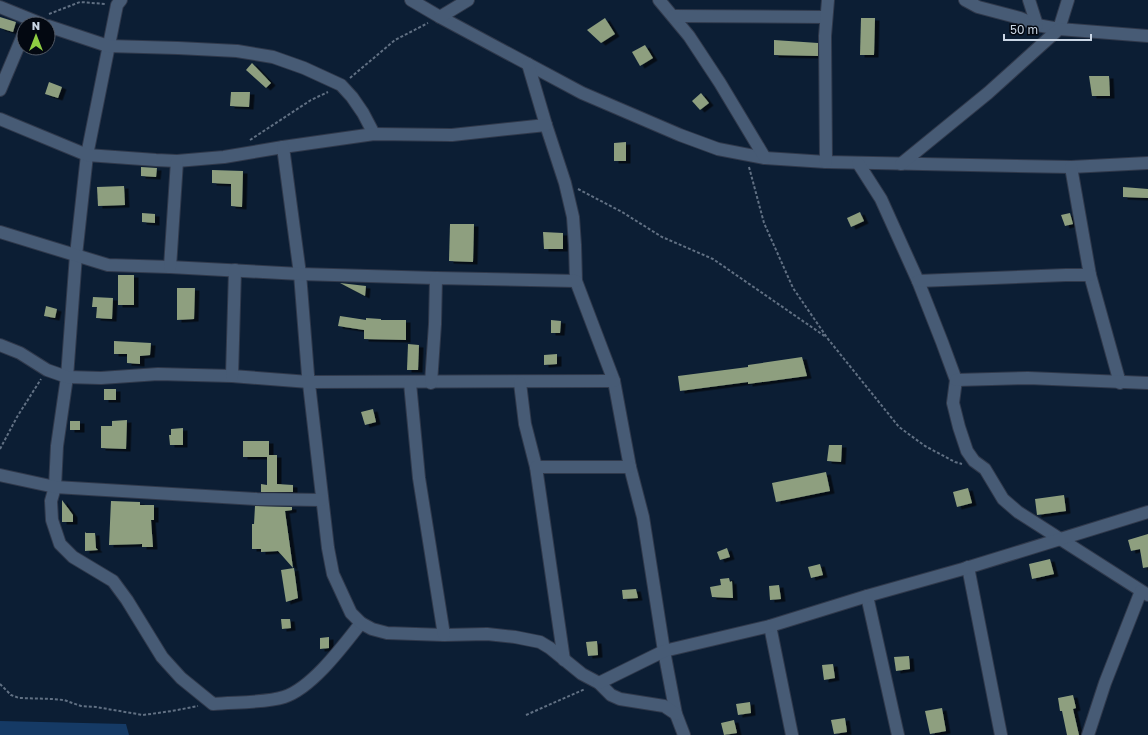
<svg xmlns="http://www.w3.org/2000/svg" width="1148" height="735" viewBox="0 0 1148 735" font-family="'Golos Text',sans-serif">
<style>
.green{fill:#153a65}
.building{fill:#8e9f7f;filter:url(#shadow)}
.lines{fill:none;stroke-linecap:round;stroke-linejoin:round}
.minor-casing{stroke:#30394b;stroke-width:14}
.path{stroke:#617083;stroke-width:2;stroke-dasharray:3 2;stroke-linecap:butt}
.minor{stroke:#475b75;stroke-width:12}
</style>
<defs>
<filter id="shadow"><feDropShadow dx="4.5" dy="2.5" stdDeviation="0" flood-color="#0009"/></filter>
</defs>
<rect width="100%" height="100%" fill="#0c1e34"/>
<polygon class="green" points="0,721 126,724 129,735 0,735"/>
<g class="building">
<polygon points="0,17 16,22 13,32 0,28"/>
<polygon points="605,18 615,34 601,43 587,30"/>
<polygon points="861,18 875,18 874,55 860,55"/>
<polygon points="774,40 818,43 818,56 774,55"/>
<polygon points="645,45 653,58 640,66 632,52"/>
<polygon points="252,63 271,83 266,88 246,70"/>
<polygon points="1089,76 1109,76 1110,96 1092,96"/>
<polygon points="49,82 62,87 58,98 45,94"/>
<polygon points="231,92 250,92 249,107 230,106"/>
<polygon points="701,93 709,103 700,110 692,101"/>
<polygon points="626,142 626,161 614,161 614,143"/>
<polygon points="141,167 157,168 156,177 141,176"/>
<polygon points="212,170 243,171 242,207 231,206 231,184 212,183"/>
<polygon points="124,186 125,205 98,206 97,187"/>
<polygon points="1123,187 1148,189 1148,198 1123,197"/>
<polygon points="860,212 864,221 851,227 847,218"/>
<polygon points="142,213 155,214 155,223 142,222"/>
<polygon points="1070,213 1073,224 1065,226 1061,215"/>
<polygon points="450,224 474,224 473,262 449,261"/>
<polygon points="543,232 563,233 563,249 544,249"/>
<rect x="118" y="275" width="16" height="30"/>
<polygon points="340,283 366,286 365,296"/>
<polygon points="177,288 195,288 194,319 177,320"/>
<polygon points="93,297 113,298 112,319 96,318 97,307 92,307"/>
<polygon points="46,306 57,309 55,318 44,316"/>
<polygon points="340,316 366,320 366,318 381,319 381,320 406,320 406,340 364,339 364,330 338,326"/>
<polygon points="551,320 561,321 560,333 551,333"/>
<polygon points="114,341 151,343 150,355 140,356 140,364 127,363 127,354 114,354"/>
<polygon points="408,344 419,345 418,370 407,370"/>
<polygon points="557,354 557,364 544,365 544,355"/>
<polygon points="802,357 807,376 748,384 748,382 680,391 678,376 748,367 748,365"/>
<rect x="104" y="389" width="12" height="11"/>
<polygon points="373,409 376,422 365,425 361,412"/>
<polygon points="127,420 126,449 101,448 101,426 112,426 112,421"/>
<rect x="70" y="421" width="10" height="9"/>
<polygon points="183,428 183,445 170,445 169,435 171,435 171,429"/>
<polygon points="243,441 269,441 269,455 277,455 277,484 293,485 293,492 261,492 261,484 267,485 267,457 243,457"/>
<polygon points="829,445 842,445 841,462 827,461"/>
<polygon points="826,472 830,491 776,502 772,483"/>
<polygon points="968,488 972,503 957,507 953,492"/>
<polygon points="1064,495 1066,511 1037,515 1035,499"/>
<polygon points="62,500 73,515 73,522 62,522"/>
<polygon points="111,501 140,502 140,505 154,505 154,520 151,520 153,547 142,547 142,544 109,545"/>
<polygon points="255,506 292,507 292,510 285,511 293,568 278,551 261,552 261,549 252,549 252,524 254,524"/>
<polygon points="85,532 86,533 95,533 96,548 98,550 85,551"/>
<polygon points="1148,534 1148,567 1143,568 1140,549 1131,551 1128,540"/>
<polygon points="727,548 730,557 720,560 717,552"/>
<polygon points="1050,559 1054,574 1032,579 1029,564"/>
<polygon points="820,564 823,575 811,578 808,567"/>
<polygon points="294,568 298,598 286,602 281,570"/>
<polygon points="729,578 730,582 732,581 733,598 712,597 710,587 721,585 720,579"/>
<polygon points="779,585 781,599 770,600 769,586"/>
<polygon points="636,589 638,598 623,599 622,590"/>
<polygon points="281,619 290,619 291,628 282,629"/>
<polygon points="329,637 329,648 320,649 320,638"/>
<polygon points="597,641 598,655 588,656 586,642"/>
<polygon points="909,656 910,669 896,671 894,657"/>
<polygon points="833,664 835,678 824,680 822,665"/>
<polygon points="1073,695 1076,708 1073,709 1079,735 1067,735 1062,711 1060,711 1058,698"/>
<polygon points="750,702 751,713 738,715 736,704"/>
<polygon points="942,708 946,731 930,734 925,711"/>
<polygon points="845,718 847,732 834,734 831,720"/>
<polygon points="734,720 737,733 724,735 721,723"/>
</g>
<g class="lines">
<g class="minor-casing">
<g id="minor">
<path d="M121,0L117,5L87,155L76,255L67,377L57,446L55,487L51,501L52,520L60,544L73,557L113,581L127,600L162,657L181,678L213,704C233,702 266,703 284,697C312,688 343,646 361,623"/>
<polyline points="411,0 440,17 582,93 680,135 718,149 765,158 826,162 1071,167 1148,163"/>
<polyline points="659,0 689,36 720,83 765,158"/>
<polyline points="965,0 978,7 1020,18 1037,25 1059,29 1068,0"/>
<polyline points="1029,0 1037,25"/>
<polyline points="0,7 42,24"/>
<polyline points="673,16 826,17"/>
<polyline points="440,17 468,0"/>
<polyline points="48,26 108,46 178,48 237,51 273,57 304,68 341,85 352,97 363,113 374,134"/>
<polyline points="528,64 546,125 565,183 573,217 575,245 576,281 614,381 630,467 643,517 664,651 676,714 684,735"/>
<polyline points="0,90 24,33"/>
<polyline points="0,119 87,155 156,160 177,161 224,157 283,147 374,134 452,135 546,125"/>
<polyline points="283,147 300,274 308,375 328,548 333,574 351,613 361,623 372,629 387,633 444,635 487,634 515,637 540,642 550,648 582,674 599,683 611,695 620,699 664,706 676,714"/>
<polyline points="826,162 825,36 828,0"/>
<polyline points="858,163 881,199 918,281 942,342 956,380 953,403 959,427 967,451 974,461 985,469 1003,499 1018,512 1148,595"/>
<polyline points="901,164 988,93 1059,29 1148,36"/>
<polyline points="1071,167 1090,275 1120,383"/>
<polyline points="0,232 108,265 170,267 300,274 436,278"/>
<polyline points="170,267 177,161"/>
<polyline points="918,281 1066,275 1090,275"/>
<polyline points="0,345 20,353 47,370 67,377 101,378 158,374 232,376 309,382 614,381"/>
<polyline points="232,376 235,270"/>
<polyline points="956,380 1028,378 1148,383"/>
<polyline points="410,383 419,478 444,635"/>
<polyline points="431,383 435,324 436,278 576,281"/>
<polyline points="520,383 525,424 536,467"/>
<polyline points="0,475 55,487 257,499 322,500"/>
<polyline points="968,567 1001,735"/>
<polyline points="867,596 898,735"/>
<polyline points="770,626 792,735"/>
<polyline points="564,660 536,467 630,467"/>
<polyline points="599,683 664,651 770,626 867,596 963,569 1148,512"/>
<polyline points="1088,735 1105,683 1141,591"/>
</g>
</g>
<g class="path">
<polyline points="49,14 80,2 106,4"/>
<polyline points="350,78 395,40 428,23"/>
<polyline points="250,140 311,100 328,92"/>
<polyline points="749,167 764,223 793,288 828,339 899,427 925,446 955,462 962,464"/>
<polyline points="578,189 622,212 662,237 713,259 826,337"/>
<polyline points="0,449 17,417 41,379"/>
<polyline points="0,684 11,695 19,698 53,699 64,700 81,706 96,707 143,715 172,711 198,706"/>
<polyline points="526,715 585,689"/>
</g>
<use href="#minor" class="minor"/>
</g>
<g transform="translate(36 36)"><circle r="19" fill="#030811" stroke="#535a66"/>
<path d="M0-3L7 15L0 10L-7 15Z" fill="#8fcd42"/>
<text y="-6" font-size="11" font-weight="bold" text-anchor="middle" fill="#cad6e5">N</text>
</g>
<path d="M1004 34v6h87v-6" fill="none" stroke="#cad6e5" stroke-width="2"/>
<text x="1010" y="34" font-size="12" fill="#cad6e5" stroke="#030811" stroke-width="3" paint-order="stroke">50 m</text>
</svg>
